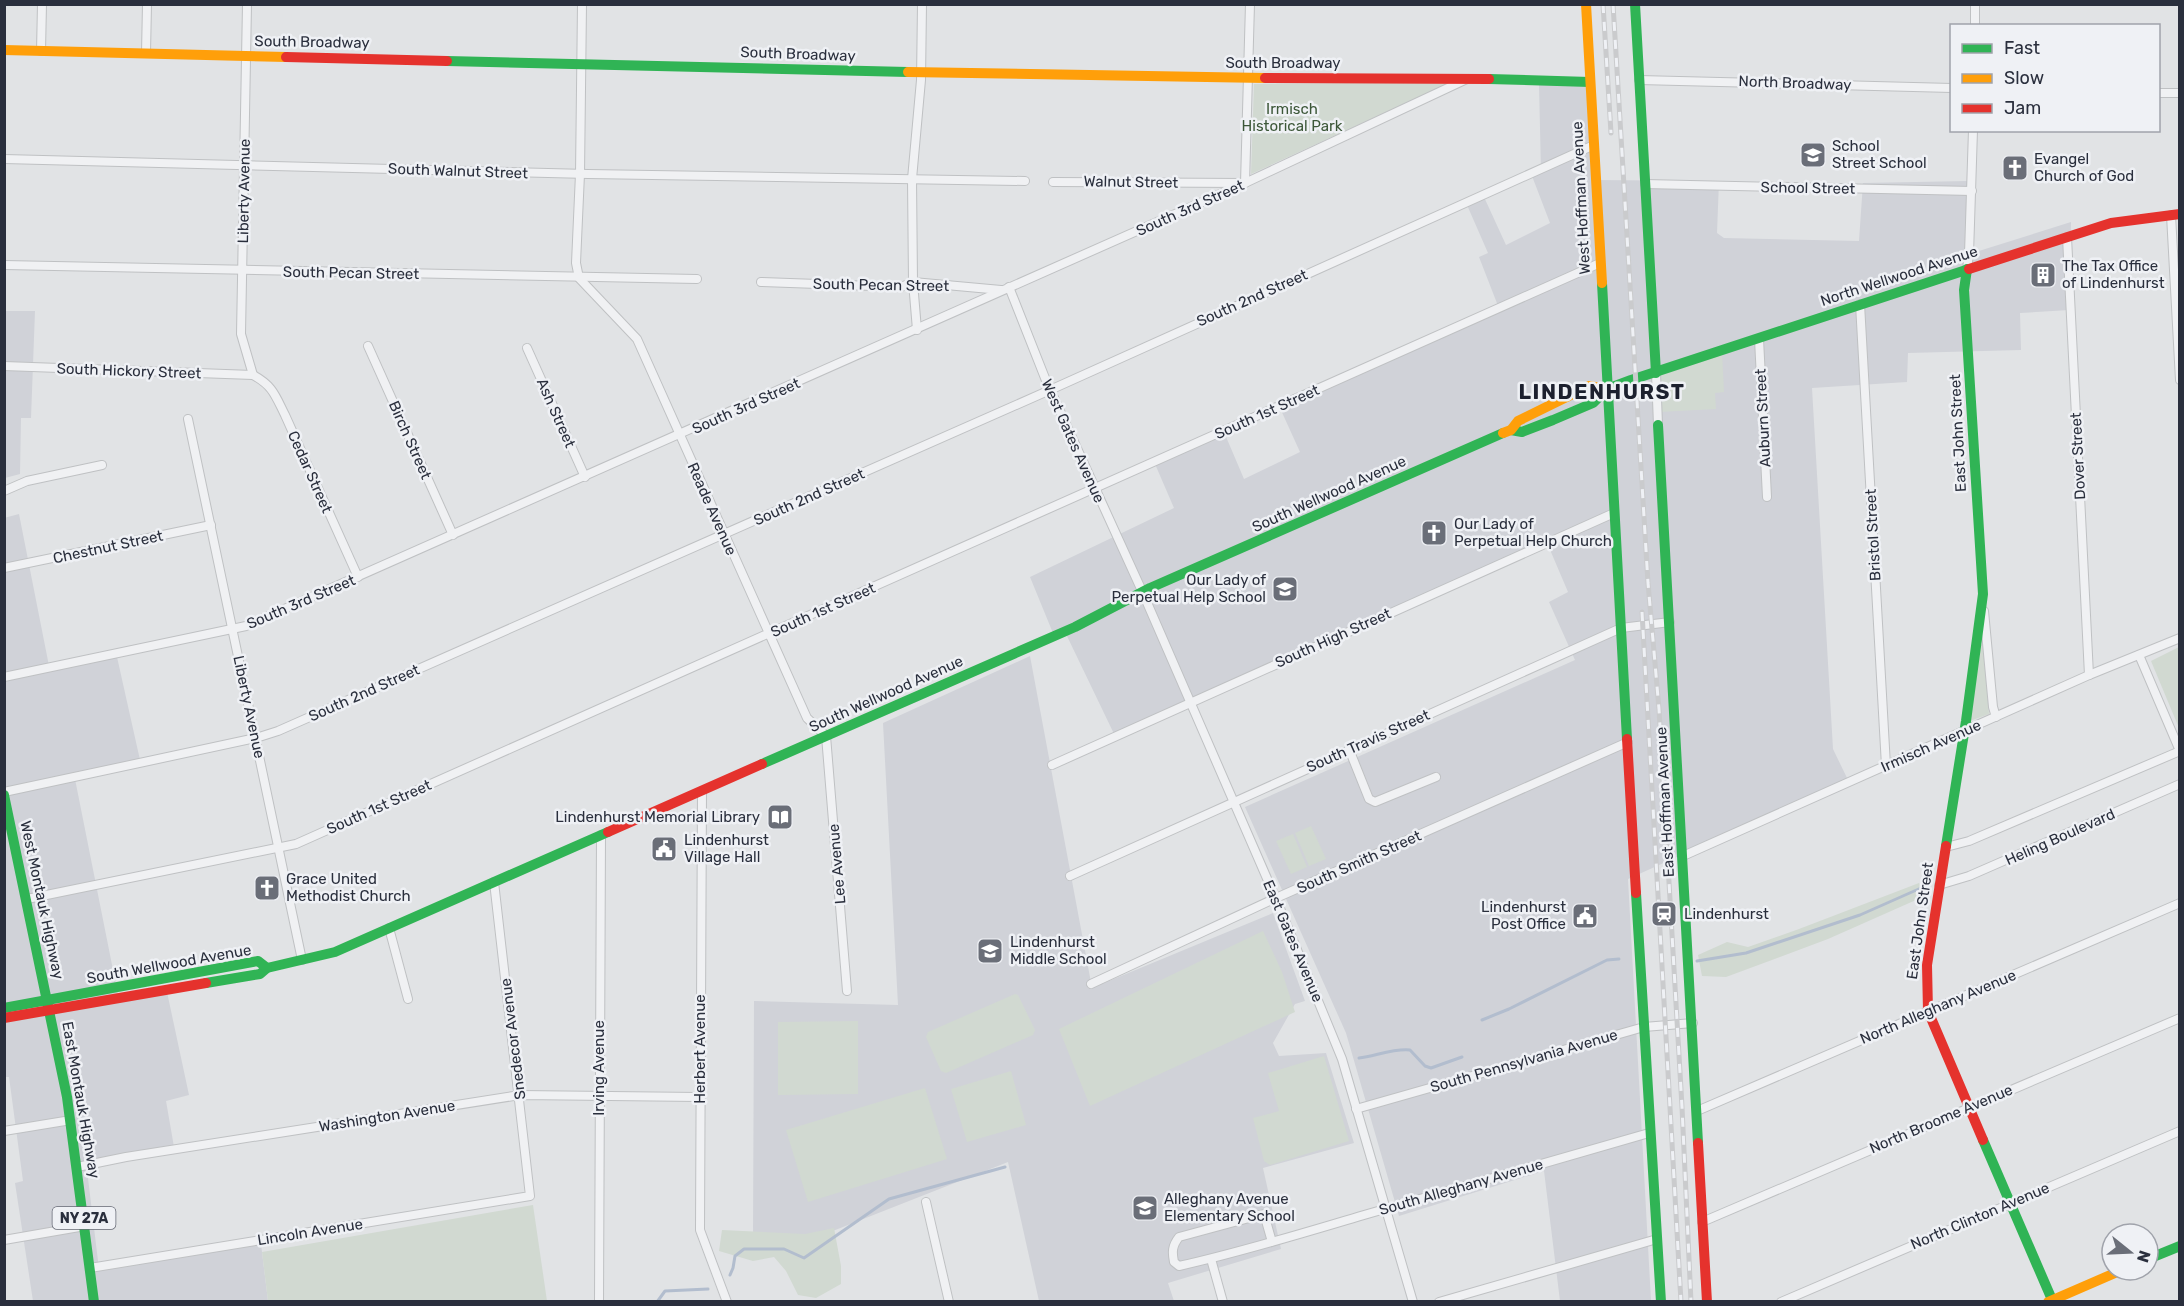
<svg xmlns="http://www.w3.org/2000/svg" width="2184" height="1306" viewBox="0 0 2184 1306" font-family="Rubik,sans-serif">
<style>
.built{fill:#d0d2d8}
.green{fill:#d1d9d1}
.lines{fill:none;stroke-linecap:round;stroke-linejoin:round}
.stream{stroke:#b2bdce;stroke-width:3}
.street-casing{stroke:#bfc1c3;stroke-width:10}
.street{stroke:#f0f1f3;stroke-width:8}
.fast{stroke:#30b455;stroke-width:10}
.slow{stroke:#ff9f0a;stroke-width:10}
.jam{stroke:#e5322d;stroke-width:10}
.rail-casing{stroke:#cacbcd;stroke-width:5}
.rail{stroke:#eff1f5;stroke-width:3;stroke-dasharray:9;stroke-linecap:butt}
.labels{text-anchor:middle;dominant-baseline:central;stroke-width:5;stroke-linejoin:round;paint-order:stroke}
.shield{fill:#eff1f5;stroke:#656974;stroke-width:1.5}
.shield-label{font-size:14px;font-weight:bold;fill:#2a2f3d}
.street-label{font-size:15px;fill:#2a2f3d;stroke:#eff1f5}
.park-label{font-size:15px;fill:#3c5738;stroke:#eff1f5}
.poi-label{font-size:15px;fill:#2a2f3d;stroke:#eff1f5;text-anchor:start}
.district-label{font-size:21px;font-weight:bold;letter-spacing:1.5px;fill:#1c202e;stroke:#eff1f5}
</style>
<rect width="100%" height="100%" fill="#e1e3e5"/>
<g class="built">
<polygon points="1539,84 1588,85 1592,180 1719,181 1717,233 1724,238 1859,241 1863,183 1968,181 1966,255 2071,222 2069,310 2020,313 2021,350 1908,353 1907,382 1812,388 1833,749 1848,780 1628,879 1651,1301 1560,1301 1544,1171 1399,1216 1346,1033 1245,807 1575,660 1549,602 1568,592 1548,545 1116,738 1066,634 1055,638 1030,577 1174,508 1155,464 1224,432 1244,479 1300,452 1280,408 1500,311 1479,257 1488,253 1467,205 1484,197 1506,245 1550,223 1532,176 1541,172"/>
<polygon points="5,311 35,311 31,418 21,418 20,474 5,478"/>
<polygon points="19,514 50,671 117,657 140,760 74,774 119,1000 167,992 189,1095 166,1101 174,1147 86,1162 99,1269 261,1244 268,1301 33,1301 15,1183 23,1181 9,1077 5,1077 4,518"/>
<polygon points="1030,656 1092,988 1273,913 1305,1001 1295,1004 1273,1043 1279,1056 1326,1053 1354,1143 1263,1168 1281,1249 1168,1283 1174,1301 1039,1301 1008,1162 815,1238 753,1236 754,1001 898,1005 883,723"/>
</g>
<g class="green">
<polygon points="1452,82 1251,174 1254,84"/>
<polygon points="1722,352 1724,392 1715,393 1716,409 1659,412 1656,374"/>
<polygon points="1984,642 1989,714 1970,721 1981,645"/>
<polygon points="2179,647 2179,728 2151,661"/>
<polygon points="1311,826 1326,859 1309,866 1295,833"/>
<polygon points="1293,834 1307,867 1291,874 1276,841"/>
<polygon points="1919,883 1925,896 1828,939 1726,977 1702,976 1698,955 1727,942 1748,947 1799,929"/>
<polygon points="1263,931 1282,972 1295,1012 1090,1106 1059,1029"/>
<polygon points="1015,994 1018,995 1035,1030 1033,1035 946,1073 941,1071 926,1037 928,1032"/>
<polygon points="858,1021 858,1094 778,1095 778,1022"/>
<polygon points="1324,1056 1349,1141 1270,1165 1264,1161 1253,1118 1279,1111 1268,1073"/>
<polygon points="1011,1071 1026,1125 967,1142 951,1089"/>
<polygon points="925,1088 947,1159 808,1202 786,1130"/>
<polygon points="533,1205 547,1301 268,1301 262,1252"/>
<polygon points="834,1228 841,1266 841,1284 816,1298 798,1295 786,1271 774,1257 753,1261 719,1251 722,1230 805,1234"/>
</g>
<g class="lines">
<g class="stream">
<polyline points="1697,961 1746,953 1860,915 1930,884"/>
<polyline points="1482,1020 1509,1009 1607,960 1619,959"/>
<path d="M1359,1058C1375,1056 1395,1048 1410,1050L1425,1066L1431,1068L1462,1057"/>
<polyline points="730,1275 733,1268 735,1256 744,1249 784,1249 804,1258 889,1199 1005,1167"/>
<polyline points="657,1302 665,1291 708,1289"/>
</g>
<g class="street-casing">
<g id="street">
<polyline points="247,4 241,334 253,375"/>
<polyline points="582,4 580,174 576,263 579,278 637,339 807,718 826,736 847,991"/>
<polyline points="1975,26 1975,4"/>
<polyline points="41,51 42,4"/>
<polyline points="146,53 147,4"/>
<polyline points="1639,80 1952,88"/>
<polyline points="2158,93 2180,93"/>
<polyline points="4,159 588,174 1025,181"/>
<polyline points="1053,182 1245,183 1250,4"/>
<polyline points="1645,184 1972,191"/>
<polyline points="2171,215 2180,380"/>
<polyline points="2067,237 2089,675"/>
<polyline points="4,265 697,279"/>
<polyline points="1967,269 1969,254 1973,130"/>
<polyline points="761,282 901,287 913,282 1001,290"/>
<polyline points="1009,287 1045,378 1142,591 1279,906 1342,1059 1413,1302"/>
<polyline points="1860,304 1886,766"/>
<polyline points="917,330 913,282 912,179 921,80 922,4"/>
<polyline points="1759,339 1767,497"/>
<polyline points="368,346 453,535"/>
<polyline points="527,348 585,477"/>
<path d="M4,366L253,375C273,386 275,395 285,415L358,577"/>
<polyline points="1656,373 1658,425"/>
<polyline points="188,419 302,960"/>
<polyline points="4,491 27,481 102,465"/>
<polyline points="4,568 211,525"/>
<polyline points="1984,611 1993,707 1996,717"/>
<polyline points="4,677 246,626 1245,183 1467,79"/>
<polyline points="1349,749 1369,799 1375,802 1436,777"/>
<polyline points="1052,765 1614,513"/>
<polyline points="702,791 700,1230 727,1302"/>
<polyline points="4,792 256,738 278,731 1050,390 1594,145"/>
<polyline points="1946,847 1969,841 2180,751 2139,655"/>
<polyline points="1683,856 2089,675 2180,638"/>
<polyline points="1070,876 1621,628 1670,622"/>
<polyline points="1939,885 1969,876 2180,784"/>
<polyline points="27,899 296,844 1600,263"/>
<polyline points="389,928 408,999"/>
<polyline points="1091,984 1276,898 1628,742"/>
<polyline points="1356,1109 1644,1027 1693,1023"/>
<polyline points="1697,1111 2180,903"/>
<polyline points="4,1131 71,1120"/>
<polyline points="77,1167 126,1157 520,1095 699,1097"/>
<polyline points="926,1202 949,1302"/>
<polyline points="1702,1222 2180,1018"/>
<polyline points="4,1240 85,1226"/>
<path d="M1272,1242L1264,1214L1179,1237C1172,1246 1172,1252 1174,1262L1179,1266C1242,1252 1303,1233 1364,1215C1459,1187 1554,1160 1649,1133"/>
<polyline points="1211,1259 1223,1302"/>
<polyline points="90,1268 530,1196 494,882"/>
<polyline points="599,1302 601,835"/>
<polyline points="1439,1302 1657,1239"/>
<polyline points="1781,1302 2180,1131"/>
</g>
</g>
<use href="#street" class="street"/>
<g class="fast">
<polyline points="1635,4 1656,373"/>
<polyline points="447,61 908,72"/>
<polyline points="1489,79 1590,82"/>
<polyline points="1602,283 1627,739"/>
<polyline points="1658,425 1698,1143"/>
<polyline points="1511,430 1522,432 1553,420 1593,403 1607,389 1631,380 1969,269"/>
<polyline points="762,764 1075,627 1150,588 1503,433"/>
<polyline points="4,795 67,1097 94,1302"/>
<polyline points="1946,846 1966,721 1983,594 1964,290 1967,269"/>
<polyline points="1636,893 1661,1302"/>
<polyline points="206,983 260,974 267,968 335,952 608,832"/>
<polyline points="4,1008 258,961 267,968"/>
<polyline points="1983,1140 2053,1302"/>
<polyline points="2148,1259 2180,1246"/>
</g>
<g class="slow">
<polyline points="1586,4 1602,283"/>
<polyline points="4,50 286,57"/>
<polyline points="908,72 1265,78"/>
<polyline points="1503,433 1511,430 1518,421 1589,386 1607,389"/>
<polyline points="2048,1302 2122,1270"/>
</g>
<g class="jam">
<polyline points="286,57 447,61"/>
<polyline points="1265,78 1489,79"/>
<polyline points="1969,269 2111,223 2180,214"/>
<polyline points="1627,739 1636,893"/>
<polyline points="608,832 762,764"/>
<polyline points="1946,846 1927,965 1928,1011 1983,1140"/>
<polyline points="4,1018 206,983"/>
<polyline points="1698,1143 1707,1302"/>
</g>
<g class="rail-casing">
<g id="rail">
<polyline points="1603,4 1611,133"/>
<polyline points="1613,4 1648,583 1659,709 1682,1107 1691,1302"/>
<polyline points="1642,612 1681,1302"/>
</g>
</g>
<use href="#rail" class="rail"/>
</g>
<defs>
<g id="school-square" transform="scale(1.35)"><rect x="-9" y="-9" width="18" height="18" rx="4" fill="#6a6e78" stroke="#eff1f5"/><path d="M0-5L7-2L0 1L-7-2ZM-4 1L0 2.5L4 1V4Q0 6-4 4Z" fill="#fff"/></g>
<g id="church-square" transform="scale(1.35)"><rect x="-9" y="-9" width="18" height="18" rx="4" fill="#6a6e78" stroke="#eff1f5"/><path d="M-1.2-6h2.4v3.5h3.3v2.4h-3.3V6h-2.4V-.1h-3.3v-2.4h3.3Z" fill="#fff"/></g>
<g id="building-square" transform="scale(1.35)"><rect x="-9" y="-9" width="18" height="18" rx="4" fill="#6a6e78" stroke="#eff1f5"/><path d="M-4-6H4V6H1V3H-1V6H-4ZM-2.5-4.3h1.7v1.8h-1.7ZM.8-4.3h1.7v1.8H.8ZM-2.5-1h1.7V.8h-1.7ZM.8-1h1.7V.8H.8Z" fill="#fff"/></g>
<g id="library-square" transform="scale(1.35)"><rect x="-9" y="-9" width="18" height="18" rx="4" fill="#6a6e78" stroke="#eff1f5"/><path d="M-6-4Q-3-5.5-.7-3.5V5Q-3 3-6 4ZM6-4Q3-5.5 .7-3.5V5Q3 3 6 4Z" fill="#fff"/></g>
<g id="civic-square" transform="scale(1.35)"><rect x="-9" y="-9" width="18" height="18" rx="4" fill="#6a6e78" stroke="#eff1f5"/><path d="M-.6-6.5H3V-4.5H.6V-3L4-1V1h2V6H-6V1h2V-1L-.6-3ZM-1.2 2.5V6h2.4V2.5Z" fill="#fff"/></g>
<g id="station-square" transform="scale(1.35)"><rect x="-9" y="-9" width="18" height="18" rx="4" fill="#6a6e78" stroke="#eff1f5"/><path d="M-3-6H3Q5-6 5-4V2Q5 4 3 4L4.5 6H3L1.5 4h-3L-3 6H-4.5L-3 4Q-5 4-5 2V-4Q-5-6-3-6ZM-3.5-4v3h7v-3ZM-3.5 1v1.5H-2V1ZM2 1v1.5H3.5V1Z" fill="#fff"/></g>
</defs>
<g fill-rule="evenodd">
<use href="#school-square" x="1813" y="155"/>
<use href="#church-square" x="2015" y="168"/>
<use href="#building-square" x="2043" y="275"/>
<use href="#church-square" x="1434" y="533"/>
<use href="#school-square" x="1285" y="589"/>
<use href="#library-square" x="780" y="817"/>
<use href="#civic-square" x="664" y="849"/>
<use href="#church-square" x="267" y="888"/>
<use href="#station-square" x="1664" y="914"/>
<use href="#civic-square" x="1585" y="916"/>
<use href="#school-square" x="990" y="951"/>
<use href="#school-square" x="1145" y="1208"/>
</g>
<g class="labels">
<rect class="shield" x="52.5" y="1207" width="63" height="22" rx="4.5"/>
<g class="shield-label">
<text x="84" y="1218">NY 27A</text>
</g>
<g class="street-label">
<text transform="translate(312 42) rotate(1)">South Broadway</text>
<text transform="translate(798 54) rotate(2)">South Broadway</text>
<text x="1283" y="63">South Broadway</text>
<text transform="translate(1795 83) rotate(2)">North Broadway</text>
<text transform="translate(458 171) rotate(2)">South Walnut Street</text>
<text transform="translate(1131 182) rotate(1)">Walnut Street</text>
<text transform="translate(1808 188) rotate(1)">School Street</text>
<text transform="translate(244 191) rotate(-89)">Liberty Avenue</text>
<text transform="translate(1581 198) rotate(-93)">West Hoffman Avenue</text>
<text transform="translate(1190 208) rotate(-24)">South 3rd Street</text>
<text transform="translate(351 273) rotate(1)">South Pecan Street</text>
<text transform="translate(1899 276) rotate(-18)">North Wellwood Avenue</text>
<text transform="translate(881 285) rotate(1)">South Pecan Street</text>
<text transform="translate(1252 298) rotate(-24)">South 2nd Street</text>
<text transform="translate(129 371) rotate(2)">South Hickory Street</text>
<text transform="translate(746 406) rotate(-24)">South 3rd Street</text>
<text transform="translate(1267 412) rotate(-24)">South 1st Street</text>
<text transform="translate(556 413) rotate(66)">Ash Street</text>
<text transform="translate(1763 418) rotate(-93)">Auburn Street</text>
<text transform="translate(1958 433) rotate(-93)">East John Street</text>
<text transform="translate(410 440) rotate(66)">Birch Street</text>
<text transform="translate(1073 441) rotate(66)">West Gates Avenue</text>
<text transform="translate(2078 456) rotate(-93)">Dover Street</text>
<text transform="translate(310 472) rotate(66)">Cedar Street</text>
<text transform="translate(1329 494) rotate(-24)">South Wellwood Avenue</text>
<text transform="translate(809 497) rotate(-24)">South 2nd Street</text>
<text transform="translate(712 509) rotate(66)">Reade Avenue</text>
<text transform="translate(1873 535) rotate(-93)">Bristol Street</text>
<text transform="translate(108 547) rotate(-12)">Chestnut Street</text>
<text transform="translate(301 602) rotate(-23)">South 3rd Street</text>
<text transform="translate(823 610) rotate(-24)">South 1st Street</text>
<text transform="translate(1333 638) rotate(-24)">South High Street</text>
<text transform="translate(364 693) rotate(-24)">South 2nd Street</text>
<text transform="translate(886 694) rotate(-24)">South Wellwood Avenue</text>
<text transform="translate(249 707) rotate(78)">Liberty Avenue</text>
<text transform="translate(1368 741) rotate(-24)">South Travis Street</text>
<text transform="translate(1931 746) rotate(-24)">Irmisch Avenue</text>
<text transform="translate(1665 802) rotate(-93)">East Hoffman Avenue</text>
<text transform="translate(379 807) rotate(-24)">South 1st Street</text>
<text transform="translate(2060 837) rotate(-24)">Heling Boulevard</text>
<text transform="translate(1359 862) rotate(-24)">South Smith Street</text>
<text transform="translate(837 864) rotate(-95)">Lee Avenue</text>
<text transform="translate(42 900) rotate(78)">West Montauk Highway</text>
<text transform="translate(1920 921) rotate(-82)">East John Street</text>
<text transform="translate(1293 941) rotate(67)">East Gates Avenue</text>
<text transform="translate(169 964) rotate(-10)">South Wellwood Avenue</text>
<text transform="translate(1938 1007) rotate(-23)">North Alleghany Avenue</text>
<text transform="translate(513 1039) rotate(-97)">Snedecor Avenue</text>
<text transform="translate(700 1049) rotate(-90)">Herbert Avenue</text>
<text transform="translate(1524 1061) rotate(-16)">South Pennsylvania Avenue</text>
<text transform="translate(599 1068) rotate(-90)">Irving Avenue</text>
<text transform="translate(81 1100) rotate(80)">East Montauk Highway</text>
<text transform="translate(387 1116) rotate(-9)">Washington Avenue</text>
<text transform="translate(1941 1119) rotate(-23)">North Broome Avenue</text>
<text transform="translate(1461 1187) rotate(-16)">South Alleghany Avenue</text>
<text transform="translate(1980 1216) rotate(-23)">North Clinton Avenue</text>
<text transform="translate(310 1232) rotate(-9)">Lincoln Avenue</text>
</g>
<g class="park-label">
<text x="1292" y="109">Irmisch<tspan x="1292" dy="17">Historical Park</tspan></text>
</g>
<g class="poi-label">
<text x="1832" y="146">School<tspan x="1832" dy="17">Street School</tspan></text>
<text x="2034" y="159">Evangel<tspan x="2034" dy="17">Church of God</tspan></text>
<text x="2062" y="266">The Tax Office<tspan x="2062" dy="17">of Lindenhurst</tspan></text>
<text x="1454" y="524">Our Lady of<tspan x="1454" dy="17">Perpetual Help Church</tspan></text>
<text x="1266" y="580" text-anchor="end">Our Lady of<tspan x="1266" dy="17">Perpetual Help School</tspan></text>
<text x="760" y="817" text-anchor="end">Lindenhurst Memorial Library</text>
<text x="684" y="840">Lindenhurst<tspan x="684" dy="17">Village Hall</tspan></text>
<text x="286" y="879">Grace United<tspan x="286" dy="17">Methodist Church</tspan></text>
<text x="1566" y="907" text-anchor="end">Lindenhurst<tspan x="1566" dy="17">Post Office</tspan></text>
<text x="1684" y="914">Lindenhurst</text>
<text x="1010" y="942">Lindenhurst<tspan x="1010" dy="17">Middle School</tspan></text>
<text x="1164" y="1199">Alleghany Avenue<tspan x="1164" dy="17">Elementary School</tspan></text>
</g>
<g class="district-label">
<text x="1602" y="391">LINDENHURST</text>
</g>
</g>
<rect width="2184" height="1306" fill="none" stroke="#2a2f3d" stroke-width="12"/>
<rect x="1950" y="24" width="210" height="108" fill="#eff1f5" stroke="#a0a3ab" stroke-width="1.5"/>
<rect x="1962" y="44" width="30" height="9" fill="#30b455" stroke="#a0a3ab" stroke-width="1.5"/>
<text x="2004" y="54" font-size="18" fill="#2a2f3d">Fast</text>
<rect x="1962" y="74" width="30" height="9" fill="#ff9f0a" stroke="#a0a3ab" stroke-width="1.5"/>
<text x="2004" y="84" font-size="18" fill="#2a2f3d">Slow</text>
<rect x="1962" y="104" width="30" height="9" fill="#e5322d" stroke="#a0a3ab" stroke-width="1.5"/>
<text x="2004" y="114" font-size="18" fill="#2a2f3d">Jam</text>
<g transform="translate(2130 1252) rotate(108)"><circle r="28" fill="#eff1f5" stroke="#a0a3ab" stroke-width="1.5"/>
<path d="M0-4.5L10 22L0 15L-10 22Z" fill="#6a6e78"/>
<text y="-9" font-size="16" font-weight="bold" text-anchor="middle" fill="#2a2f3d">N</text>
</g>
</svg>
